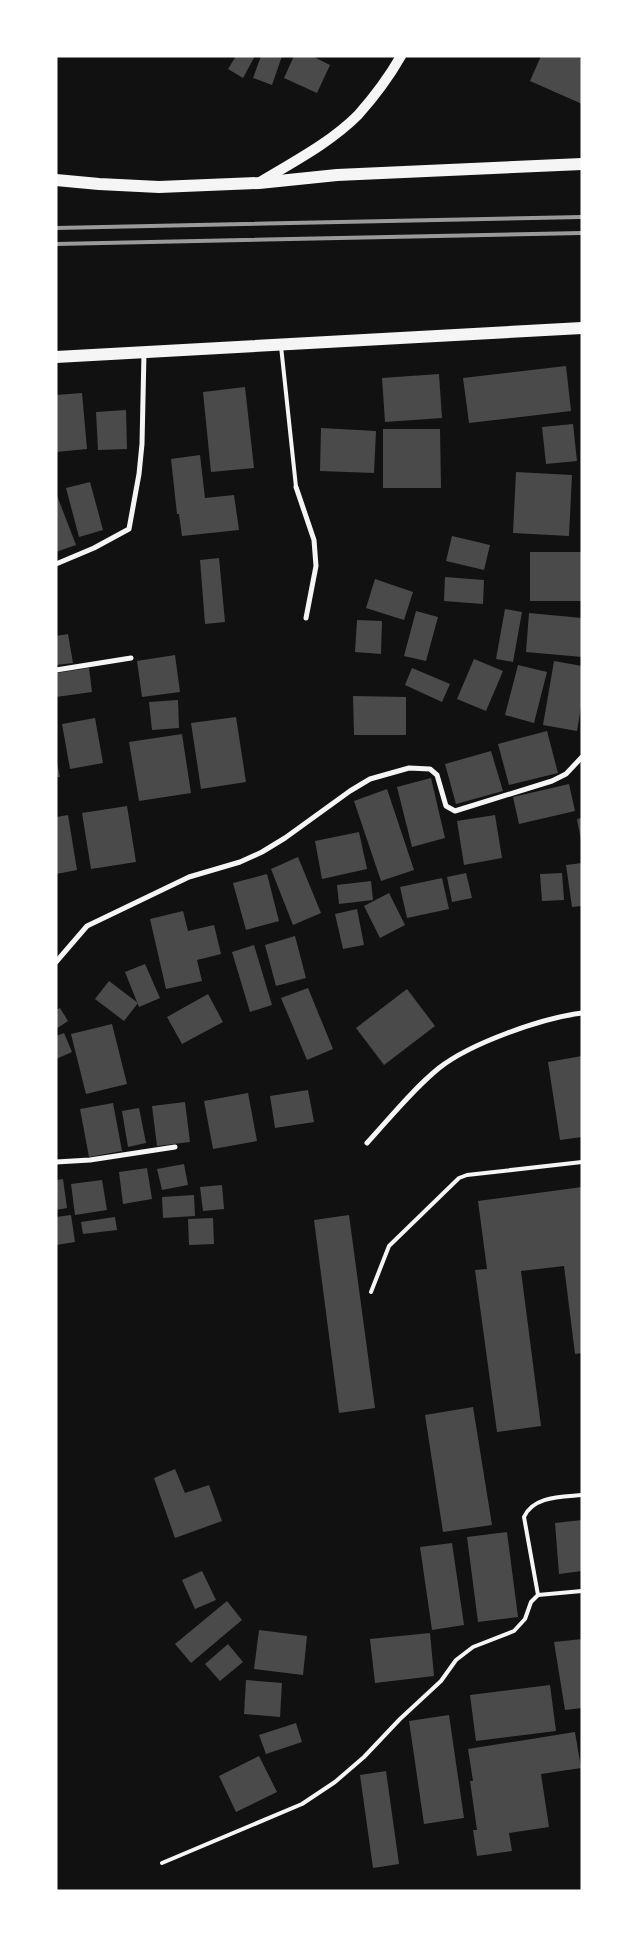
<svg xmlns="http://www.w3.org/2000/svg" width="638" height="1947" viewBox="0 0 638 1947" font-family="'Noto Sans',sans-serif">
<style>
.building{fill:#4a4a4a}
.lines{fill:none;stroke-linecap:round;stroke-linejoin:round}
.service{stroke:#f5f5f5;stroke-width:4}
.minor{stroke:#f5f5f5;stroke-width:5}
.secondary{stroke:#f5f5f5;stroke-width:10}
.primary{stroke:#f5f5f5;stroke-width:12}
.rail{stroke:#9a9a9a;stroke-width:4}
</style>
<rect width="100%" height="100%" fill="#111"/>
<g class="building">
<polygon points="236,56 255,56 243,78 228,69"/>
<polygon points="261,56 282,56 272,85 253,78"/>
<polygon points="294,56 312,56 330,65 317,93 284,78"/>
<polygon points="541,56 582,57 582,104 530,81"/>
<polygon points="566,366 571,411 469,423 463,378"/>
<polygon points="439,374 442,418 385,422 382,378"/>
<polygon points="245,387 254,468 211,472 203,392"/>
<polygon points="82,393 87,449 56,452 56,395"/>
<polygon points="126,410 127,449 98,450 96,412"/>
<polygon points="573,424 577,461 546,464 542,427"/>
<polygon points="321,428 376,431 374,473 320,471"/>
<polygon points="383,429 440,429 441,488 383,488"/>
<polygon points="200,455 205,498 234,495 239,530 182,536 179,514 177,514 171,459"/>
<polygon points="516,472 572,475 569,536 513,533"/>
<polygon points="90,482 103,530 79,537 66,488"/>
<polygon points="56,493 76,545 56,552"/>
<polygon points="452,536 490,545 484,570 446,561"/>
<rect x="530" y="552" width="52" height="49"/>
<polygon points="219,558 225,622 205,624 200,560"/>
<polygon points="445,577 484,580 483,604 444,601"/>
<polygon points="375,579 413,592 404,620 366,608"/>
<polygon points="505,609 522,612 513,662 496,659"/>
<polygon points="416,611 438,617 426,661 404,656"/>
<polygon points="529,613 582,618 582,657 526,652"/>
<polygon points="357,620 382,621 381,654 355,652"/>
<polygon points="68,634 73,663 56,665 56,636"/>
<polygon points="175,655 180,692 142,697 137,661"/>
<polygon points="474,659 503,671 486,711 457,699"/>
<polygon points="554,661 582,666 582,701 577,731 543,725"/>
<polygon points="518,665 547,672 534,723 505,715"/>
<polygon points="89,668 92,692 56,697 56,673"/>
<polygon points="412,668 450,684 442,702 405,685"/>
<polygon points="353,696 406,697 406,735 354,735"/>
<polygon points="178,700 179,728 152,730 149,702"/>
<polygon points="236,717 246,782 201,789 191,723"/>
<polygon points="95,718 103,763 70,769 62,724"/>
<polygon points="547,731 558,773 509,785 498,744"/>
<polygon points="182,734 191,793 139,801 129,742"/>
<polygon points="491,751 503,791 456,804 445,764"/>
<polygon points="56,758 60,777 56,777"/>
<polygon points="431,778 445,838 412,847 397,787"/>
<polygon points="569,784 575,811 519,824 513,797"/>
<polygon points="387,789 414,870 381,881 354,801"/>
<polygon points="127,806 136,862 91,869 82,813"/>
<polygon points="68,815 77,870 56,874 56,817"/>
<polygon points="495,815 502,858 464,865 457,821"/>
<polygon points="582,818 582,840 581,840 577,819"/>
<polygon points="359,832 367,869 322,879 315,841"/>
<polygon points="298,857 321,913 293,925 271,869"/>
<polygon points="582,863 582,906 572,907 566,865"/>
<polygon points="466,873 472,898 452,902 447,877"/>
<polygon points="562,873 564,900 542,901 540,874"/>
<polygon points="267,874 279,921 246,930 233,883"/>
<polygon points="442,878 449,909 407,918 400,887"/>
<polygon points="371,881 373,900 339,904 337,885"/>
<polygon points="389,893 405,925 380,938 364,906"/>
<polygon points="357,909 364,945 343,949 335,914"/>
<polygon points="183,911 188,931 214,925 221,954 197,960 202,981 166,989 150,919"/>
<polygon points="295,936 306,978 276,986 265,945"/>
<polygon points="254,945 272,1005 250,1012 232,952"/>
<polygon points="145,964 160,998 139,1007 125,972"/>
<polygon points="109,981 138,1003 124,1021 95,999"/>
<polygon points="308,988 333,1049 307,1060 281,998"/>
<polygon points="407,989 435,1026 384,1065 356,1028"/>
<polygon points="208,994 223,1022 182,1044 167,1017"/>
<polygon points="60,1008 68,1021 56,1029 56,1010"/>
<polygon points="112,1024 127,1084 86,1094 71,1034"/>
<polygon points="64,1033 72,1052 56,1059 56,1036"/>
<polygon points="582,1056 582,1137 560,1140 548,1062"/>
<polygon points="308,1090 314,1122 275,1128 270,1096"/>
<polygon points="248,1093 257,1141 213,1149 204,1101"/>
<polygon points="185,1102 190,1142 157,1146 152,1106"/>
<polygon points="113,1103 122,1151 89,1157 80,1109"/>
<polygon points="139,1108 146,1143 128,1147 122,1111"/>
<polygon points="184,1164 188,1185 162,1190 157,1169"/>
<polygon points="147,1168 152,1199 123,1204 119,1172"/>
<polygon points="63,1179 67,1208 56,1210 56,1180"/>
<polygon points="102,1180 107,1210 75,1215 71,1184"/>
<polygon points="222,1185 224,1209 203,1211 200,1187"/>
<polygon points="582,1187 582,1353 575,1354 564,1266 521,1271 541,1426 497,1432 475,1270 487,1269 478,1201"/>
<polygon points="194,1195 195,1216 163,1218 162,1197"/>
<polygon points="71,1215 75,1242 56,1245 56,1217"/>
<polygon points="349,1215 375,1408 339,1413 314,1220"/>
<polygon points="115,1217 117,1230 83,1234 81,1222"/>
<polygon points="213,1218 214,1244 189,1245 188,1219"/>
<polygon points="473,1407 492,1525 443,1532 425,1415"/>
<polygon points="175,1469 185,1493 209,1485 222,1521 175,1538 154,1478"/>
<polygon points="582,1520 582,1571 559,1574 555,1523"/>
<polygon points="507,1532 518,1617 478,1622 467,1537"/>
<polygon points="452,1543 464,1625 432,1630 420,1547"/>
<polygon points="202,1571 216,1600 195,1609 182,1580"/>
<polygon points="227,1601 242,1620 191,1663 175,1644"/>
<polygon points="259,1630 307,1636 303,1675 254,1669"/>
<polygon points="430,1633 434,1676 375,1683 370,1639"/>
<polygon points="582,1639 582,1708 565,1710 554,1642"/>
<polygon points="228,1644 243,1662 220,1681 205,1664"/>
<polygon points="246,1680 282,1683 280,1717 244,1714"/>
<polygon points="550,1685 556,1731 476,1741 470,1695"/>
<polygon points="449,1715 464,1818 424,1824 409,1721"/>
<polygon points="296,1723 302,1742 266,1754 259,1735"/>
<polygon points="575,1732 581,1768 541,1774 549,1827 509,1833 512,1851 477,1856 473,1830 477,1830 470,1781 473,1781 468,1749"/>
<polygon points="259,1756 277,1792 236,1812 219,1776"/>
<polygon points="386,1771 399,1864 373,1868 360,1775"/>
</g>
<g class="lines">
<g class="service">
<polyline points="281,346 296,487"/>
<polyline points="371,1292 389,1246 459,1178 467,1175 582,1162"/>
<polyline points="538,1595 582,1591"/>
<path d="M162,1863L302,1804L335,1782L364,1757L400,1719L441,1681L456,1660L473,1647L514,1631L525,1619L531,1602L538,1595L524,1517C533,1496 561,1497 582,1495"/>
</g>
<g class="minor">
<polyline points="296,487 314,540 316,566 306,618"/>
<polyline points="56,564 94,548 129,529 139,474 142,444 144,353"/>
<polyline points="56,670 131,658"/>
<polyline points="56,962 87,926 189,877 240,862 262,852 285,838 350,791 370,779 409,768 430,769 437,775 446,806 455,811 552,781 566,774 582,757"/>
<path d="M367,1143C390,1118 412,1090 439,1068C471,1043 542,1018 582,1013"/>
<polyline points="56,1162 90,1160 175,1147"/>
</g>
<path class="secondary" d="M260,182C293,162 330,143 358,115C374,97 389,77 401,56"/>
<g class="primary">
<polyline points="56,180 99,184 159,187 259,183 337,175 582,164"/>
<polyline points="56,357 582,328"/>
</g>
<g class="rail">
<polyline points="56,228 582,217"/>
<polyline points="56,244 582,233"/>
</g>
</g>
<rect width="638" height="1947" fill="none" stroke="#ffffff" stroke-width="115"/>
</svg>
